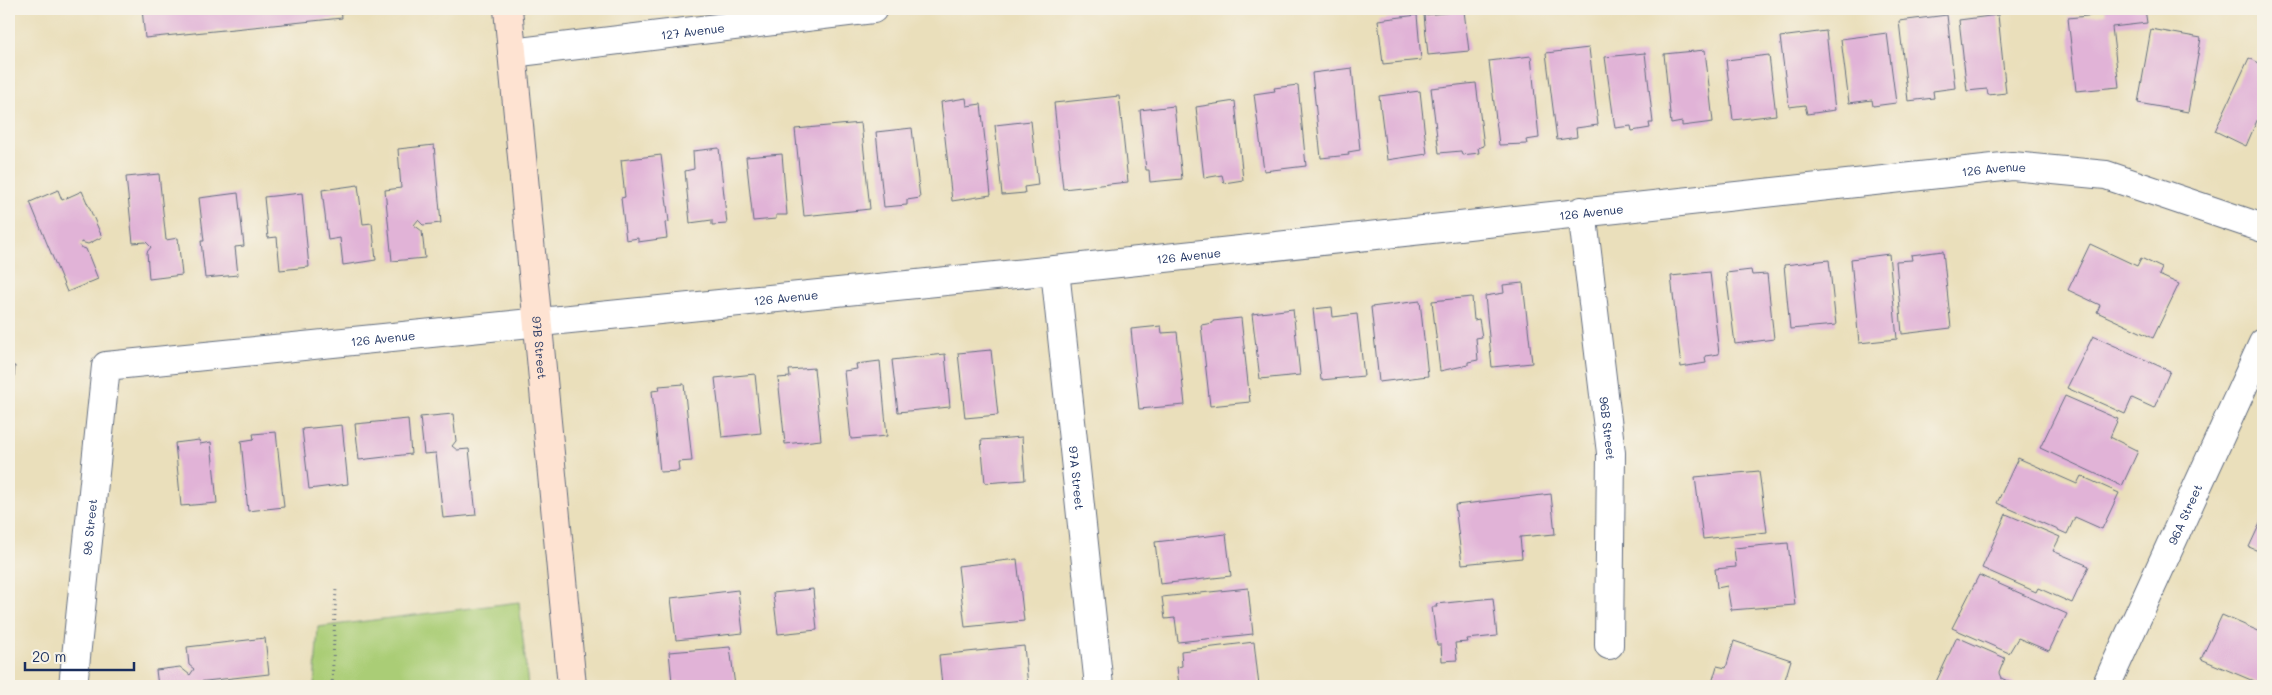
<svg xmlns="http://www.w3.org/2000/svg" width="2272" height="695" viewBox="0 0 2272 695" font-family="Mali,sans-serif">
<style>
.green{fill:#aacd76;stroke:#627e6a}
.building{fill:#e1b3d7}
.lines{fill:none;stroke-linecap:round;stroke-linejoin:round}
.street-casing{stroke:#636d7f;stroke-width:30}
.secondary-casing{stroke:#636d7f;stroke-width:30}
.path{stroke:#636d7f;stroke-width:3;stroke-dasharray:1 4;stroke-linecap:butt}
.street{stroke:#fff;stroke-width:28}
.secondary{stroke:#fee3d2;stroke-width:28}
.labels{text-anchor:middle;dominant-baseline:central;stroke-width:5;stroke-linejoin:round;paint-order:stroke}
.street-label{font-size:12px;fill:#1b2f5e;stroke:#f7f3e8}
</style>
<rect width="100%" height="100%" fill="#f7f3e8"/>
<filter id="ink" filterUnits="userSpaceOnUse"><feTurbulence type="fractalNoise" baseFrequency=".02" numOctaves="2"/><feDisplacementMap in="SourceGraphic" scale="10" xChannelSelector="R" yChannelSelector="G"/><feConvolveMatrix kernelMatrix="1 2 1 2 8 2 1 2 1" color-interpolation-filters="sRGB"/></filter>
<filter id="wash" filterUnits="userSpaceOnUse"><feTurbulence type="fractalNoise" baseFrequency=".0096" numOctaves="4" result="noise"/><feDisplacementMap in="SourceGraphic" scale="20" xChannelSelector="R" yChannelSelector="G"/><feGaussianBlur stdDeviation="1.12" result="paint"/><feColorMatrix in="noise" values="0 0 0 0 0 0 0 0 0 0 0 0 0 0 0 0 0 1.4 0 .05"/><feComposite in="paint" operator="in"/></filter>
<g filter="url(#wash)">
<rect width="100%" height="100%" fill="#eadfbb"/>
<polygon class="green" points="519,602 528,686 314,686 318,627"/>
<g id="blocks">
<g class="building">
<polygon points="142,9 341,9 342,18 145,38"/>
<polygon points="2105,9 2145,9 2147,23 2112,27 2119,87 2076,91 2068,18 2106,14"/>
<polygon points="1464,11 1469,51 1428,55 1424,15"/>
<polygon points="1417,15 1421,60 1383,64 1378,20"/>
<polygon points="1947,15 1955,88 1933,91 1934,98 1908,101 1899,21"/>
<polygon points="1998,15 2006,93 1988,95 1987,89 1967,91 1959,20"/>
<polygon points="2151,29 2201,38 2188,112 2138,103"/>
<polygon points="1826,31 1835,110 1807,114 1805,105 1789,107 1780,37"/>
<polygon points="1887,33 1896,103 1873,106 1872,100 1849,103 1841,39"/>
<polygon points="1589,48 1598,125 1576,128 1577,137 1557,140 1546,53"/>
<polygon points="1705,50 1713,122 1682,126 1682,122 1671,124 1664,54"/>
<polygon points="1645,53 1653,123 1649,123 1650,128 1632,131 1631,126 1615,128 1605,57"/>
<polygon points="1769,55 1776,115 1733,120 1726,60"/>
<polygon points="1531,56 1539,138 1526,140 1527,144 1499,145 1489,61"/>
<polygon points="2249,58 2263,65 2263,118 2259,116 2246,146 2215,131"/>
<polygon points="1352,68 1360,150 1348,152 1349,155 1321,158 1312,73"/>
<polygon points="1476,83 1484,146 1478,148 1479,153 1462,155 1461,151 1439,153 1431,88"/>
<polygon points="1298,85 1306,166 1264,171 1254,94 1275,91 1274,88"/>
<polygon points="1420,91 1427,154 1387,160 1379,96"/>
<polygon points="1119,96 1128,182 1063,189 1054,103"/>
<polygon points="966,98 967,106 981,104 991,195 952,201 941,102"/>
<polygon points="1235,101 1243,180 1224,183 1222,175 1204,178 1196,107"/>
<polygon points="1174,106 1182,179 1150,182 1149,170 1146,170 1140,110"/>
<polygon points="1031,121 1038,185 1024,187 1025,193 1002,195 995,125"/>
<polygon points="861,123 870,209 804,216 795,129"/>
<polygon points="912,128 920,198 907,200 907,205 884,207 876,132"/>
<polygon points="434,145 441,223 423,225 418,220 414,225 422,231 425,258 392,261 385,190 401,188 398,149"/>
<polygon points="719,148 727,224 712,225 712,220 690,223 685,171 694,169 693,151"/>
<polygon points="782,154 787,215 776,215 776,219 753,221 746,157"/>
<polygon points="661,155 669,222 665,223 667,238 638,242 638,238 626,240 621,198 625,197 621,160"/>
<polygon points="159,174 166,240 178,238 182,275 149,279 147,252 151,247 146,242 133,243 126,177"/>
<polygon points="358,185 363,224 372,223 376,260 343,265 340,238 328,240 322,190"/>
<polygon points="58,190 62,200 82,191 102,237 88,244 81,242 80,247 86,249 98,279 67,292 30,202"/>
<polygon points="238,193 244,246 235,247 238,275 205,278 201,241 204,241 199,198"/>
<polygon points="302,193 309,267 280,270 277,237 268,238 264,197"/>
<polygon points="2090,244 2137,266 2141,258 2162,268 2159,275 2179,284 2153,338 2097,312 2100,305 2068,290"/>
<polygon points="1943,251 1951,328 1902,334 1896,261 1912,260 1911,255"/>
<polygon points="1889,254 1897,339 1859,343 1851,259"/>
<polygon points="1829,260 1836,325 1790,329 1784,265"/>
<polygon points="1751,270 1752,275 1767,274 1774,339 1735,344 1726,273"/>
<polygon points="1710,272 1719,354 1705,356 1706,363 1681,367 1671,276"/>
<polygon points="1523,283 1532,363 1492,367 1485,296 1504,293 1503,285"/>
<polygon points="1472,297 1474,320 1479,319 1482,337 1476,338 1478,360 1468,362 1468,365 1440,371 1432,301"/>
<polygon points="1420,301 1428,376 1379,382 1371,307"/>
<polygon points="1332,307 1333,317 1357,314 1364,376 1321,380 1313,309"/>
<polygon points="1293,309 1300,375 1260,379 1252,314"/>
<polygon points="1241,318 1250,402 1210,406 1201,325 1213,323 1213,321"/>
<polygon points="1161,326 1162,333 1177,332 1185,405 1139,409 1131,329"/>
<polygon points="2093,336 2170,371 2154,408 2132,398 2125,414 2067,388"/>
<polygon points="991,350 998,415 965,418 958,353"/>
<polygon points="945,354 950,407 898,412 892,360"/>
<polygon points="880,361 887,436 851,439 844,371 857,369 856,364"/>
<polygon points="9,366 15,366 10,431 9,430"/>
<polygon points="814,368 821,440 785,444 778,378 790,377 789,370"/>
<polygon points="755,374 761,433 722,437 715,378"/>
<polygon points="684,384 692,461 678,462 679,471 660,472 652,391 660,390 659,386"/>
<polygon points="2065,396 2118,419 2110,437 2138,451 2122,486 2040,448"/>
<polygon points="453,414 456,441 452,446 457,450 469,449 476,515 443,518 436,453 424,454 420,417"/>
<polygon points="408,419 411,454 359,460 355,424"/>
<polygon points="342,425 348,484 309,489 302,429"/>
<polygon points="276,432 284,507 248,511 241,441 254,439 253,434"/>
<polygon points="1022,437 1025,480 985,483 981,440"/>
<polygon points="199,440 200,444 211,442 217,503 181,506 175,443"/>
<polygon points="2018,458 2077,484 2081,476 2119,493 2102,529 2075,517 2067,534 1997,503"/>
<polygon points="1759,471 1767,532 1703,539 1695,477"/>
<polygon points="1551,494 1555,534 1520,537 1522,558 1462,564 1455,505"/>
<polygon points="2006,514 2060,537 2053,551 2089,566 2072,603 2038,588 2036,592 1982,568"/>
<polygon points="2263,517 2263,553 2249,547"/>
<polygon points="1226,534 1231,576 1160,584 1155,542"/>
<polygon points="1788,543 1795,605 1731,610 1727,586 1717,588 1715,569 1736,567 1734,548"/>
<polygon points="1017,559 1024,621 965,627 958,566"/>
<polygon points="1979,575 2067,614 2049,651 2018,638 2009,653 1952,628"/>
<polygon points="1248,588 1253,634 1178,642 1175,618 1165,619 1162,597"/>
<polygon points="813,589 817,630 778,634 773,593"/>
<polygon points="738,590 743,633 676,640 671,598"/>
<polygon points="1493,598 1497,636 1467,639 1468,642 1455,643 1457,660 1442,661 1441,645 1437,645 1432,607 1437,607 1436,604"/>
<polygon points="2222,615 2263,633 2263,685 2201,659"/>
<polygon points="1957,637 2005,658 1999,673 2001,678 2019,686 1939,686 1935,684"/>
<polygon points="265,638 269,674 197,682 197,686 158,686 156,670 180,667 190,675 194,669 189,665 187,647"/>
<polygon points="1734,641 1791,660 1783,686 1711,686 1717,666 1726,668"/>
<polygon points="1254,642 1259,686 1179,686 1177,667 1182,666 1181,651"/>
<polygon points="1024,646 1028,686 942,686 939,655"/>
<polygon points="730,647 735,686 679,686 679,681 672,682 669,652"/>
</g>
</g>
</g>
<g filter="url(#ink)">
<use href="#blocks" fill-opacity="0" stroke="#636d7f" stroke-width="1"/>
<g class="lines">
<g class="street-casing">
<g id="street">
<path id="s1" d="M512,53L873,9"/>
<path id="s2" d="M1582,211L1611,453L1609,645"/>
<path id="s3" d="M1055,270L1099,686"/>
<path id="s4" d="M73,686L106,366L1055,270L2012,166L2106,175L2263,228"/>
<path id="s5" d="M2106,686L2263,343"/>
</g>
</g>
<g class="secondary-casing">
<g id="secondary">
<path id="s6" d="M508,9L572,686"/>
</g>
</g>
<polyline class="path" points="332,686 336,588"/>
<use href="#street" class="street"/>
<use href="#secondary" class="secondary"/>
</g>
</g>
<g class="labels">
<g class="street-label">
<text stroke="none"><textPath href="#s1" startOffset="182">127 Avenue</textPath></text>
<text stroke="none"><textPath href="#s4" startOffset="2220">126 Avenue</textPath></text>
<text stroke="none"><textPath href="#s4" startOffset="1815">126 Avenue</textPath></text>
<text stroke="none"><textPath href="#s4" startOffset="1410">126 Avenue</textPath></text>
<text stroke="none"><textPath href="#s4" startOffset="1005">126 Avenue</textPath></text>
<text stroke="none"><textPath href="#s4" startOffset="600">126 Avenue</textPath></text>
<text stroke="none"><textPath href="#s6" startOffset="340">97B Street</textPath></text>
<text stroke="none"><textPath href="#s2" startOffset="219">96B Street</textPath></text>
<text stroke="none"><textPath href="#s3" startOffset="209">97A Street</textPath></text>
<text stroke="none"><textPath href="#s5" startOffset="189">96A Street</textPath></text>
<text stroke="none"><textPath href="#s4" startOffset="160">98 Street</textPath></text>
</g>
</g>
<rect width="2272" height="695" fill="none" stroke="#f7f3e8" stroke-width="30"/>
<path d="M25 662v8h109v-8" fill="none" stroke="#1b2f5e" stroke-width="2.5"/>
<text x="32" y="662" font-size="15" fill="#1b2f5e" stroke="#f7f3e8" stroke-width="4" paint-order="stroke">20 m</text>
</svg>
